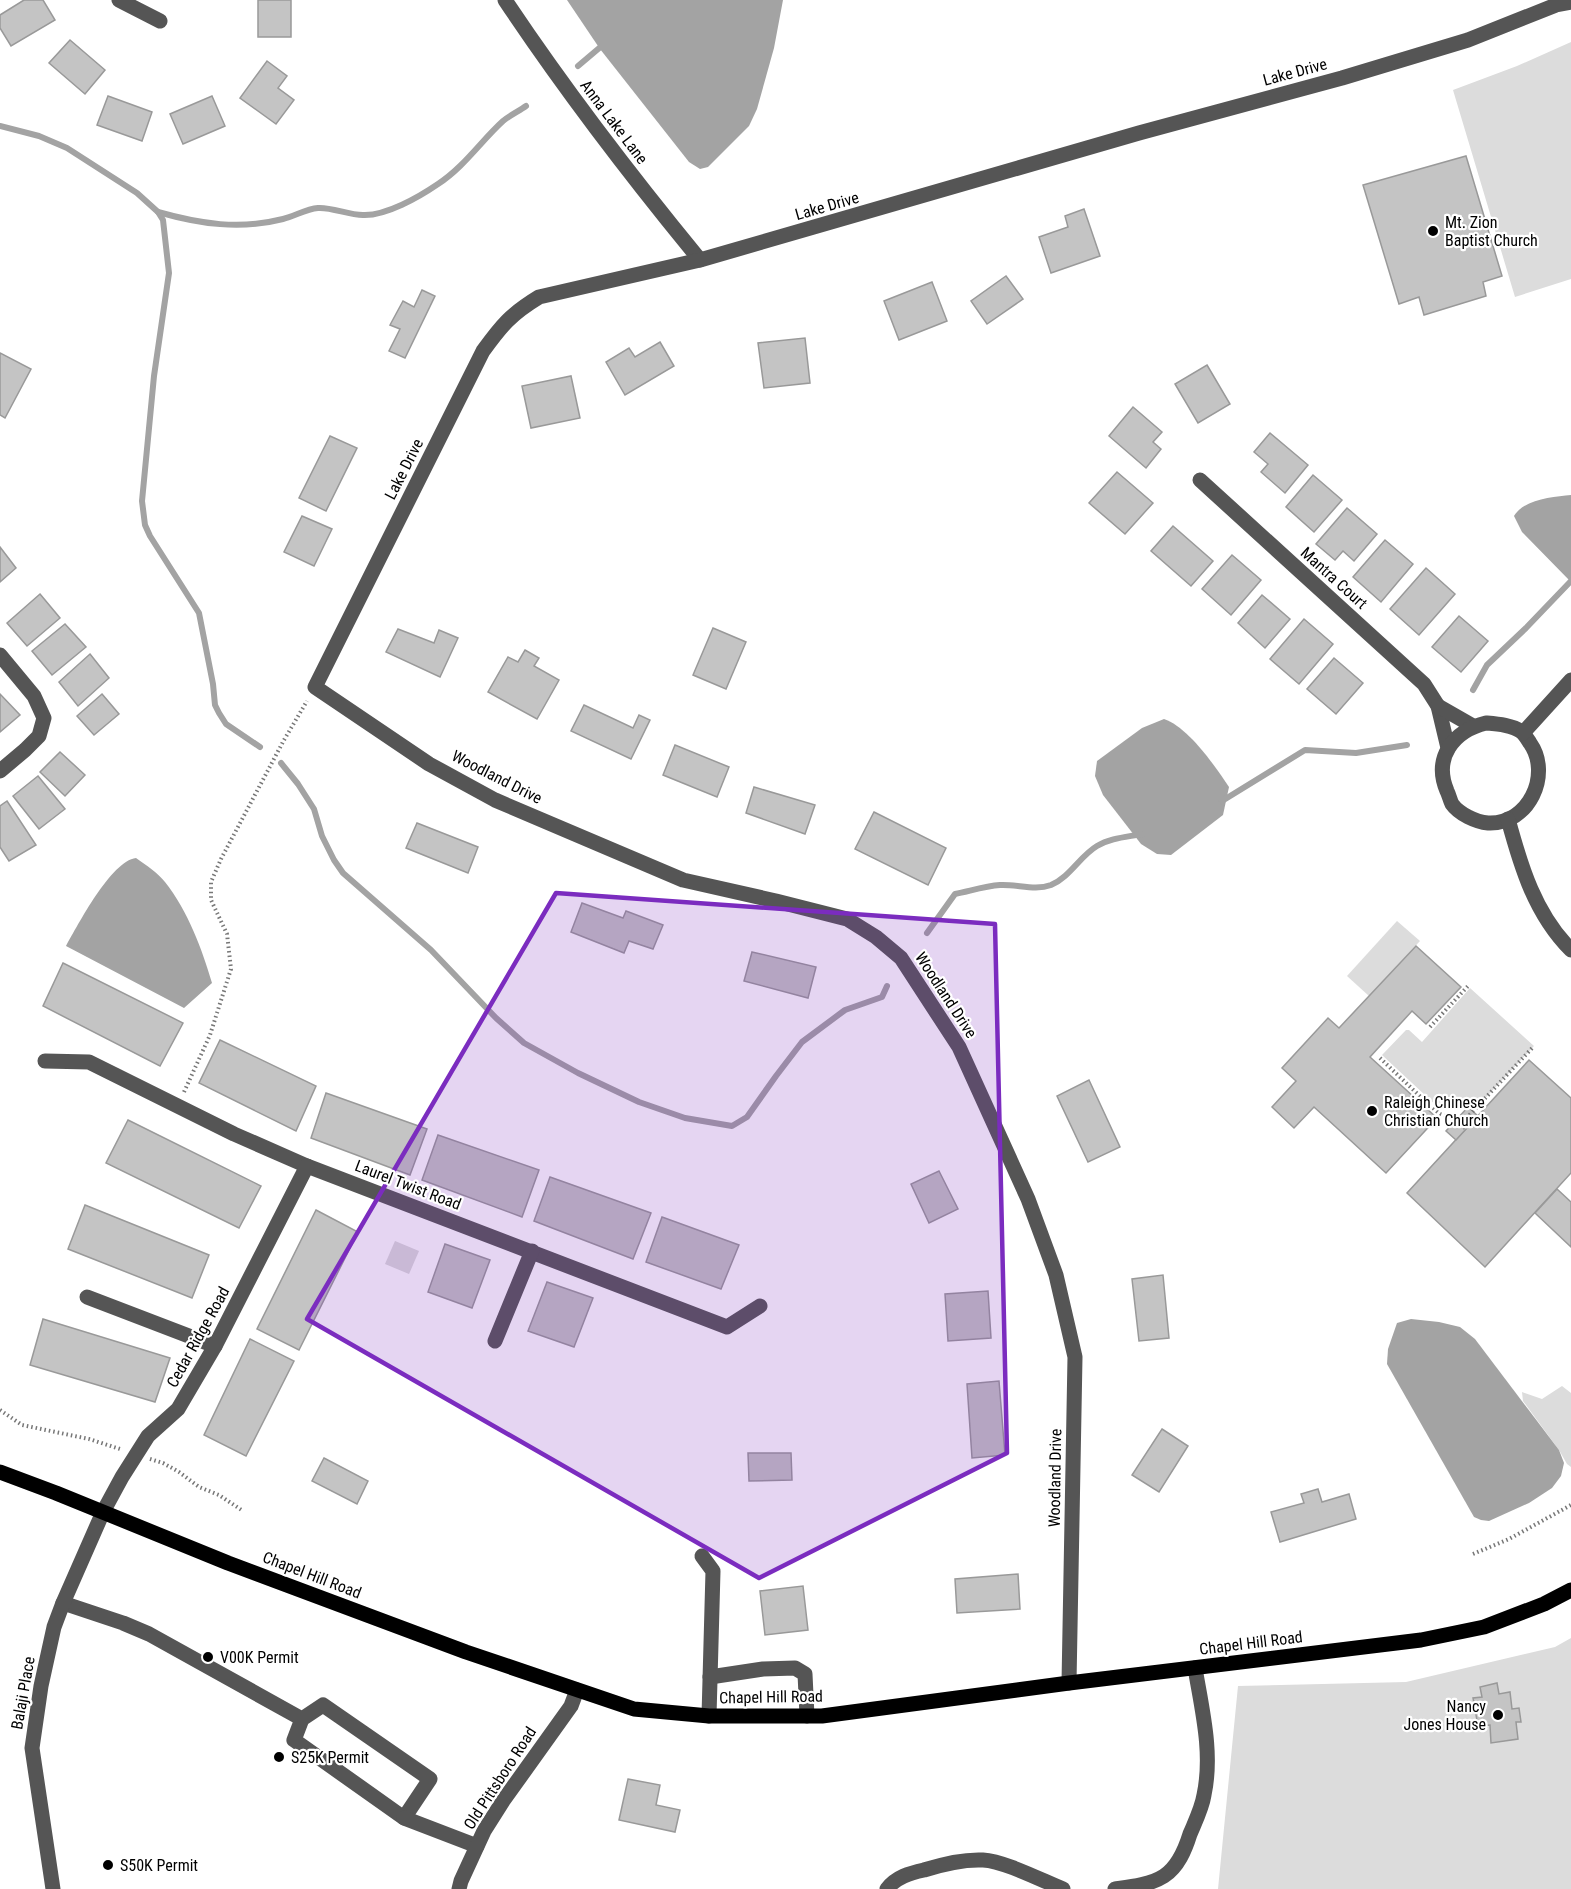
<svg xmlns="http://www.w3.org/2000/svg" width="1571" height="1889" viewBox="0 0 1571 1889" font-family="'Roboto Condensed',sans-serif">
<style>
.green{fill:#dcdcdc}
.water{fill:#a3a3a3}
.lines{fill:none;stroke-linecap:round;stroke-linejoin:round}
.stream{stroke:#a3a3a3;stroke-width:6}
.building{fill:#c4c4c4;stroke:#999;stroke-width:1.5}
.path{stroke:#777;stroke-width:4;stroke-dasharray:1.5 3;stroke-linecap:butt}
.minor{stroke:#555;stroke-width:15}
.major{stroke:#000;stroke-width:15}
.marked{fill:#7b2cbf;fill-opacity:0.2;stroke:#7b2cbf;stroke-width:4.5;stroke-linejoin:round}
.poi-dot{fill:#000;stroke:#fff;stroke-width:2}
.labels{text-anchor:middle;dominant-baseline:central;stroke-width:4.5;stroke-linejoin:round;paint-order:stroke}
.street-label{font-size:16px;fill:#000;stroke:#fff}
.poi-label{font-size:16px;fill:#000;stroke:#fff;text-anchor:start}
</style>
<rect width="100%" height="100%" fill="#fff"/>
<g class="green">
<polygon points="1571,42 1571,279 1515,297 1453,90 1517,66"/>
<polygon points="1397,921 1420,941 1369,996 1347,976"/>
<polygon points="1470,988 1534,1046 1475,1109 1454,1096 1441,1110 1382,1055 1406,1030 1409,1030 1422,1042"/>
<polygon points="395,1241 419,1251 409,1274 385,1264"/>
<polygon points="1562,1386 1571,1393 1571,1467 1567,1464 1559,1450 1523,1401 1522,1392 1542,1399"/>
<polygon points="1571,1638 1571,1889 1218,1889 1238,1686 1406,1682 1555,1647"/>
</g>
<g class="water">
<polygon points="567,0 783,0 774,48 757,109 749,126 708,167 700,169 689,162 600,49"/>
<path d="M1571,495V578L1569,580L1522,532L1514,516C1524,499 1553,497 1571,495Z"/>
<path d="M1164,719C1188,727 1215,766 1229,787L1223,815L1171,855L1157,854L1141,844L1103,795L1095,776L1097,761L1142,728Z"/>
<path d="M136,858C146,865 158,873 165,882C188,911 202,949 212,983L184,1008L66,946C78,925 111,861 136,858Z"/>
<polygon points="1411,1319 1439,1322 1460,1327 1475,1339 1559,1450 1564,1463 1561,1476 1552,1488 1529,1503 1489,1521 1481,1520 1474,1517 1387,1364 1388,1349 1397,1323"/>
</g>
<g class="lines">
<g class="stream">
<polyline points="578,66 604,44"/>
<polyline points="0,126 39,136 67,148 137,193 158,212 163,220 169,273 154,376 142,501 145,525 150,536 199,613 213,684 215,705 219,713 226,724 260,747"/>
<path d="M158,212C200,224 240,230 283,219C295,216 306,209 318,208C332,207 348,215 363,215C386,216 419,197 438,184C464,167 481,141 503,121C510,115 519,111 526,106"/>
<polyline points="1473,690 1487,665 1526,628 1571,581"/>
<polyline points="281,763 298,784 314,809 322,836 334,860 343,873 431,950 496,1018 524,1043 578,1073 639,1102 685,1118 732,1126 747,1117 776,1076 802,1042 845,1010 882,997 887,986"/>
<polyline points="1222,801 1305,750 1356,753 1407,745"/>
<path d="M927,933L955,894C970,891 985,886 1000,885C1017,884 1035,891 1051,885C1070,877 1080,856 1097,846C1110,838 1127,837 1142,834"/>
</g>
</g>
<g class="building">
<polygon points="24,0 43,0 55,20 11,46 0,28 0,15"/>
<rect x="258" y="0" width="33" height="37"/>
<polygon points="70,40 105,70 85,94 49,63"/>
<polygon points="267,61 287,76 278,88 294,100 276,124 240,98"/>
<polygon points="108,96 152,112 142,141 97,125"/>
<polygon points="212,96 225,126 183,144 170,114"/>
<polygon points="1466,156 1502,276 1483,282 1486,296 1424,315 1419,297 1399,304 1363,185"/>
<polygon points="1084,209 1100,256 1051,273 1039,237 1068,227 1065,216"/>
<polygon points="1006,276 1023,299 987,324 971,301"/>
<polygon points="932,282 947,321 899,340 884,301"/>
<polygon points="422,290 435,296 405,358 389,351 400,329 390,325 403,301 414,307"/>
<polygon points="805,338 810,383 764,388 758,343"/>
<polygon points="660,342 674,366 625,395 606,362 629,348 635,357"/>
<polygon points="0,353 31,369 5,418 0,415"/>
<polygon points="1207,365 1230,404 1198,423 1175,384"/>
<polygon points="571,376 580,418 531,428 522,386"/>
<polygon points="1133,407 1162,432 1153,442 1161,449 1146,468 1109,436"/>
<polygon points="1270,433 1308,465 1285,493 1261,472 1268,464 1254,452"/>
<polygon points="330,436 357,448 326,511 299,498"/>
<polygon points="1117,472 1153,503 1125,534 1089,503"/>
<polygon points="1313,475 1342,500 1314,532 1286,507"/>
<polygon points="1347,508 1377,534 1354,561 1343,551 1335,560 1316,544"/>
<polygon points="302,516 332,529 314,566 284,552"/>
<polygon points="1173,526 1213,561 1191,586 1151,551"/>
<polygon points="1385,540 1413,564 1381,602 1353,577"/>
<polygon points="0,547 16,568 0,582"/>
<polygon points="1232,555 1261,580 1231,615 1202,589"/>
<polygon points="1426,568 1455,594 1419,635 1390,609"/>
<polygon points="40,594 60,618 27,646 7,623"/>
<polygon points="1262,595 1290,619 1265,648 1238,623"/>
<polygon points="1459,616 1488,641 1461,672 1432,647"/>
<polygon points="1304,619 1333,644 1299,684 1270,659"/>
<polygon points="65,624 86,647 52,675 32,651"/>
<polygon points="713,628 746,642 726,689 693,675"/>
<polygon points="398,629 434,643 439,630 458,638 440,677 386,652"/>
<polygon points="525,650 539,658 534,666 559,680 537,719 488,692 508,657 518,662"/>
<polygon points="90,654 109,678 78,706 59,682"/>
<polygon points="1334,658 1363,683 1336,714 1307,689"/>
<polygon points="0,694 20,715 0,732"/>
<polygon points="102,694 119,714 94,735 77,716"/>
<polygon points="584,705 633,728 639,715 650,720 631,759 571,731"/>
<polygon points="675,745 729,767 717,797 663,775"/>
<polygon points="60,752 85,775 65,796 40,772"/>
<polygon points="38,776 65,809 39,829 13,796"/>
<polygon points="754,787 815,805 805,834 746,813"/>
<polygon points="7,801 36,845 9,861 0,847 0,806"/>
<polygon points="874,812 946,848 928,885 855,849"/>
<polygon points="417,823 478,847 468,873 406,848"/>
<polygon points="582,903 623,918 626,911 663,925 653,949 629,941 624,953 571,932"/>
<polygon points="1416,946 1461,987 1426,1024 1412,1011 1370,1057 1437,1118 1386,1173 1314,1107 1294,1128 1272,1107 1296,1081 1282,1068 1328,1018 1339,1028"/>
<polygon points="752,952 816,967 808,998 744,981"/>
<polygon points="63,963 183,1023 160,1066 43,1006"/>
<polygon points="220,1040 316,1086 296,1131 199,1083"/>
<polygon points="1529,1060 1571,1098 1571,1173 1485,1267 1407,1193"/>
<polygon points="1089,1080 1120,1147 1088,1162 1057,1096"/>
<polygon points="326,1093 427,1129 410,1175 311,1138"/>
<polygon points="1468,1107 1478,1116 1456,1140 1446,1131"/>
<polygon points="128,1120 261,1186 239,1228 106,1163"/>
<polygon points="438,1135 539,1170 522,1217 422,1180"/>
<polygon points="939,1171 958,1209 929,1223 911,1184"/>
<polygon points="550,1177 651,1213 633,1259 534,1221"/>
<polygon points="1557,1189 1571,1202 1571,1247 1535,1213"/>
<polygon points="85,1205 209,1255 192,1298 68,1249"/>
<polygon points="316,1210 358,1232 299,1350 257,1329"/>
<polygon points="662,1217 739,1245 721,1289 646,1262"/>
<polygon points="445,1244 490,1260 472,1308 428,1292"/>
<polygon points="1163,1275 1169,1338 1139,1341 1132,1279"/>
<polygon points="547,1282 593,1298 574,1347 528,1331"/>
<polygon points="988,1291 991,1338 948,1341 945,1294"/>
<polygon points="43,1319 170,1358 155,1402 30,1365"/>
<polygon points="250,1339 294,1361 246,1456 204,1435"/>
<polygon points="999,1381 1005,1455 972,1458 967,1384"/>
<polygon points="1162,1429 1188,1446 1159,1492 1132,1475"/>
<polygon points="748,1453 791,1453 792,1480 749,1481"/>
<polygon points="324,1458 368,1481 357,1504 312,1481"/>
<polygon points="1318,1489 1322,1502 1349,1494 1356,1519 1280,1542 1271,1512 1304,1503 1301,1494"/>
<polygon points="1018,1574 1020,1609 957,1613 955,1579"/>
<polygon points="803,1586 808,1630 765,1635 760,1591"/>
<polygon points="1497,1683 1499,1694 1510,1692 1512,1709 1519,1708 1521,1722 1516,1722 1518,1739 1491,1743 1490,1725 1478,1726 1473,1698 1482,1697 1480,1687"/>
<polygon points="628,1779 660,1785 656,1805 680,1810 675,1832 619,1820"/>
</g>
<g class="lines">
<g class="path">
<polyline points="1430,1027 1468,986"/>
<polyline points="1380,1058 1426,1102"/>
<polyline points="184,1092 210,1035 231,969 227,934 211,900 211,882 221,859 284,740 307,701"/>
<polyline points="1423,1105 1426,1102 1440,1114 1456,1120 1461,1124 1534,1046"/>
<polyline points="1461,1124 1466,1129"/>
<polyline points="0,1410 22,1425 89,1439 120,1449"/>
<polyline points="150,1459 163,1463 179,1472 199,1487 219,1495 243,1511"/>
<polyline points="1473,1554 1509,1539 1571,1505"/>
</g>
<g class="minor">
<polyline points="119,0 160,21"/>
<path d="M505,0C565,90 631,176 700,260"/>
<polyline points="1200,480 1424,684 1438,706 1448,748"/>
<polyline points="0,655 34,696 44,718 39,736 25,750 0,771"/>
<polyline points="1438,706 1473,726"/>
<path d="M1486,723C1498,724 1512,725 1522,732C1525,735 1528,740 1530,743C1552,774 1529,825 1488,823C1476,822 1459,814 1452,804C1450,800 1449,795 1447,791C1433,758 1453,731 1486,723Z"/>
<polyline points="1523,733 1571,680"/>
<path d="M1508,819C1521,867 1535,914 1571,950"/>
<polyline points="45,1061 89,1062 234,1134 307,1166 727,1327 760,1306"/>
<polyline points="87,1297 215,1346"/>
<polyline points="495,1341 532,1251"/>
<polyline points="702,1556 713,1571 709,1716"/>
<polyline points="63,1603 123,1623 149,1634 302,1719 294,1740 404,1818 430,1779 323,1705 302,1719"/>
<polyline points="710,1677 763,1669 795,1668 805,1674 807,1716"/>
<path d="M1069,1683L1075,1357L1056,1275L1028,1199L959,1047L901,958L876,937L847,919L776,901L683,880L495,800L429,764L315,687L483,351C502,325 511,314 539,297L700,260L1139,133L1342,78L1468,40L1556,5L1571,2"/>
<polyline points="404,1818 477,1846"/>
<polyline points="53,1889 32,1748 41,1686 54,1627 63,1603 103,1512 122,1477 148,1436 178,1409 215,1346 307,1166"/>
<polyline points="459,1889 461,1881 484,1831 503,1801 571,1706 577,1690"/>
<path d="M887,1889C896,1877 910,1873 924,1870C943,1864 963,1859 983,1860C1004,1861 1043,1881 1063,1889"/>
<path d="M1115,1889C1130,1887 1150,1885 1164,1876C1178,1867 1185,1850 1190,1834C1195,1822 1202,1808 1204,1795C1213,1753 1202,1710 1195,1668"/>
</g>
<polyline class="major" points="0,1472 56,1493 228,1563 466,1652 634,1709 709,1716 822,1716 1069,1683 1421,1640 1484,1627 1544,1604 1571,1590"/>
</g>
<path class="marked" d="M556,893L995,924L1007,1453L759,1578L307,1319Z"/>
<g class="poi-dot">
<circle cx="1433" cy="231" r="6"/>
<circle cx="1372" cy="1111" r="6"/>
<circle cx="208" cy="1657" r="6"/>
<circle cx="1498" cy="1715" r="6"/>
<circle cx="279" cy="1757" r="6"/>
<circle cx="108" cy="1865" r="6"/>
</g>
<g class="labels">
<g class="street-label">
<text transform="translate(1295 72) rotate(-15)">Lake Drive</text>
<text transform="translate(614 122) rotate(53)">Anna Lake Lane</text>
<text transform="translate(827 206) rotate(-16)">Lake Drive</text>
<text transform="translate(404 469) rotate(-63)">Lake Drive</text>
<text transform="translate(1334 578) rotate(42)">Mantra Court</text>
<text transform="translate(497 777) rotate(27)">Woodland Drive</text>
<text transform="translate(946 995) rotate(57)">Woodland Drive</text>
<text transform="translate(408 1185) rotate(21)">Laurel Twist Road</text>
<text transform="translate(198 1337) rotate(-61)">Cedar Ridge Road</text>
<text transform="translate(1055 1478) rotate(-89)">Woodland Drive</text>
<text transform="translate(312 1575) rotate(21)">Chapel Hill Road</text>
<text transform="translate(1251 1643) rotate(-7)">Chapel Hill Road</text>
<text transform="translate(23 1693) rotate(-80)">Balaji Place</text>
<text transform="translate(771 1697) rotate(-1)">Chapel Hill Road</text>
<text transform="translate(500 1778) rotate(-57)">Old Pittsboro Road</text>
</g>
<g class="poi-label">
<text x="1445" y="222">Mt. Zion<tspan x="1445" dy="18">Baptist Church</tspan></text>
<text x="1384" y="1102">Raleigh Chinese<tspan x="1384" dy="18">Christian Church</tspan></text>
<text x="220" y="1657">V00K Permit</text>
<text x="1486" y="1706" text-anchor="end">Nancy<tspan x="1486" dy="18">Jones House</tspan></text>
<text x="291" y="1757">S25K Permit</text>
<text x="120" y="1865">S50K Permit</text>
</g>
</g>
</svg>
